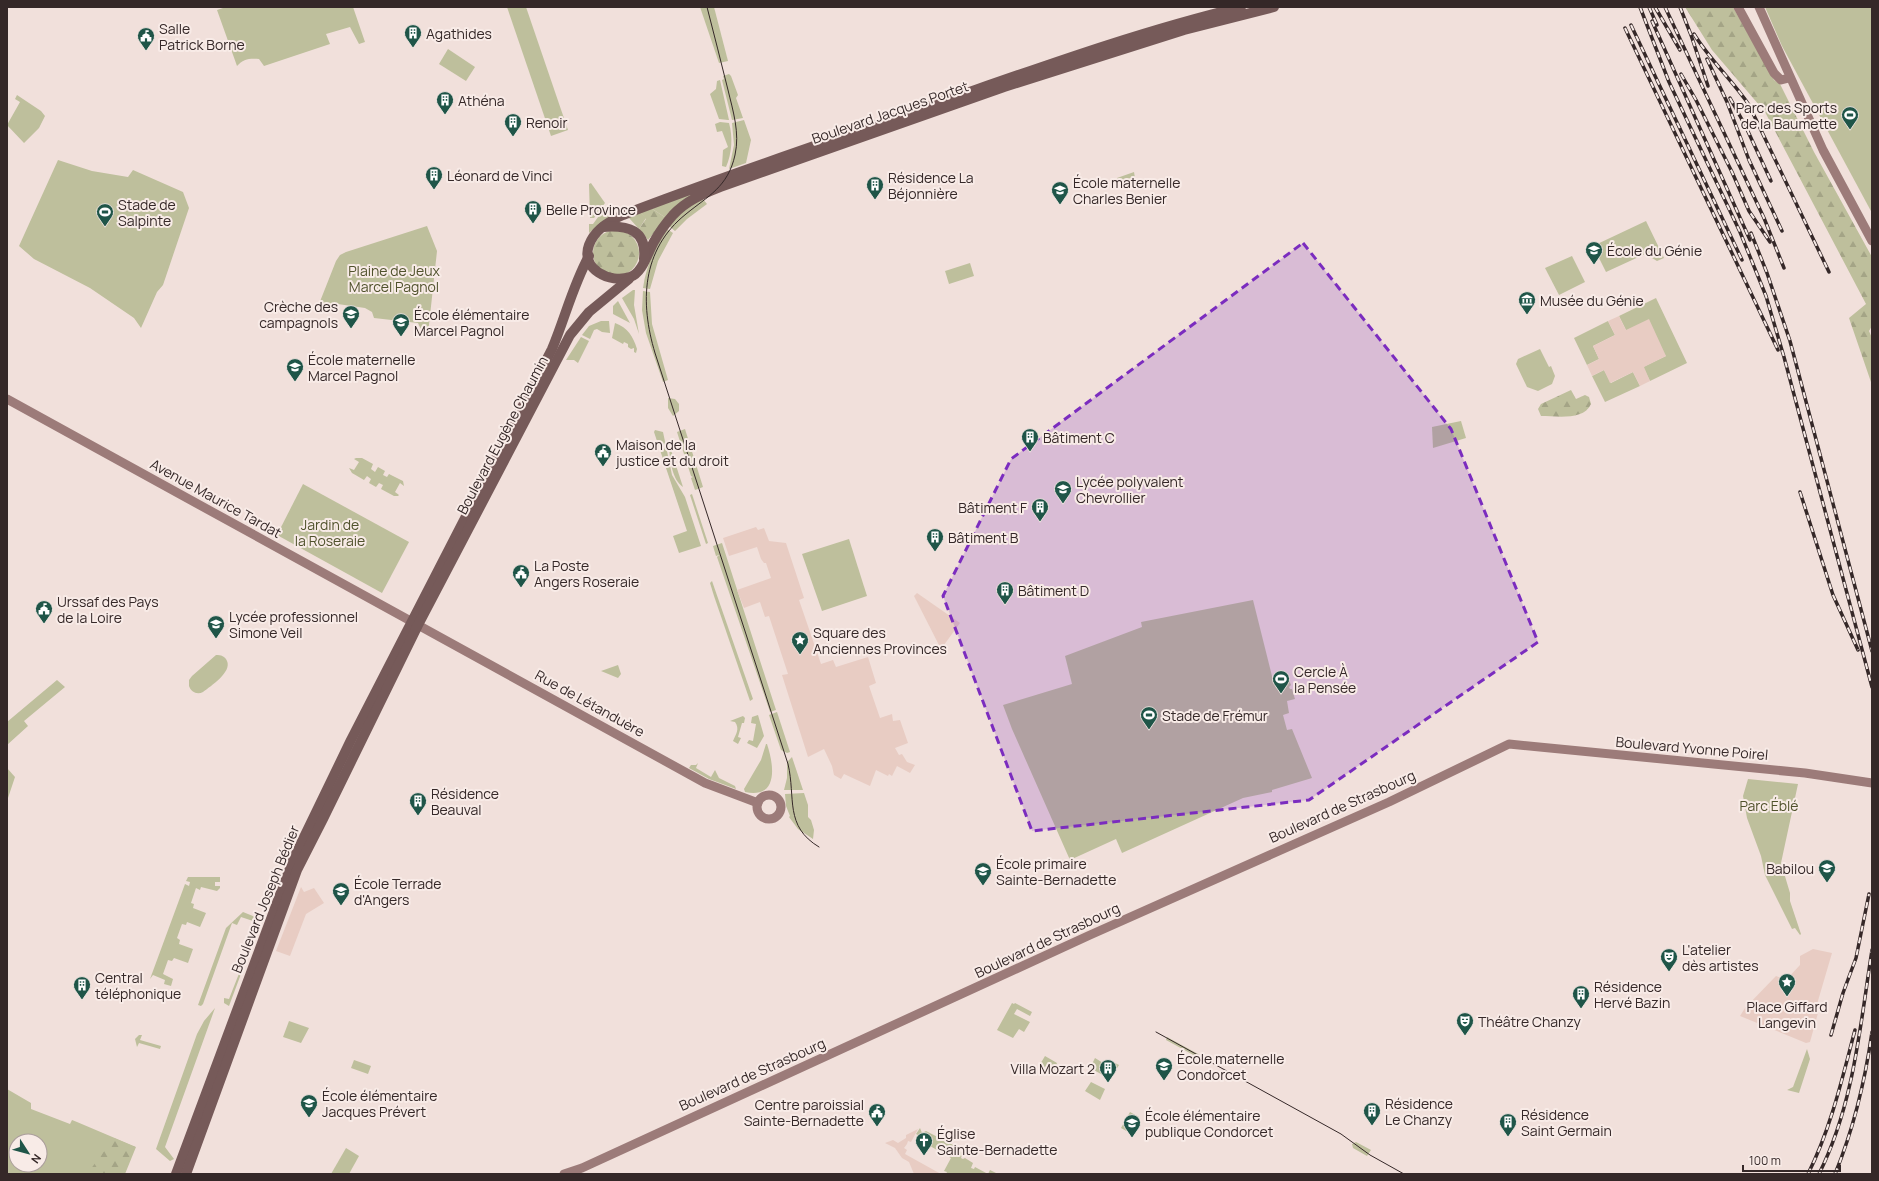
<svg xmlns="http://www.w3.org/2000/svg" width="1879" height="1181" viewBox="0 0 1879 1181" font-family="Manrope,sans-serif">
<style>
.green{fill:#bebf9c;fill-rule:evenodd}
.forest{fill:url(#forest-firs)}
.plaza{fill:#e8ccc3}
.lines{fill:none;stroke-linecap:round;stroke-linejoin:round}
.secondary{stroke:#9c7b79;stroke-width:9}
.primary{stroke:#765a59;stroke-width:10}
.tram{stroke:#352828;stroke-width:1}
.rail-casing{stroke:#352828;stroke-width:3.5}
.rail{stroke:#f8ebe7;stroke-width:2;stroke-dasharray:6;stroke-linecap:butt}
.marked{fill:#7b2cbf;fill-opacity:0.2;stroke:#7b2cbf;stroke-width:3;stroke-dasharray:8 5;stroke-linejoin:round}
.labels{text-anchor:middle;dominant-baseline:central;stroke-width:4;stroke-linejoin:round;paint-order:stroke}
.poi-label{font-size:14px;fill:#352828;stroke:#f8ebe7;text-anchor:start}
.street-label{font-size:14px;fill:#352828;stroke:#f8ebe7}
.park-label{font-size:14px;fill:#50522c;stroke:#f8ebe7}
</style>
<defs>
<pattern id="forest-firs" width="22" height="20" patternUnits="userSpaceOnUse"><rect width="22" height="20" fill="#bebf9c"/><path d="M5 1l3.5 6h-7zM16 11l3.5 6h-7z" fill="#a4a486"/></pattern>
</defs>
<rect width="100%" height="100%" fill="#f1e0db"/>
<g class="green">
<path d="M226,7H353L365,42L359,44L350,27L326,34L330,44L264,66L259,59C250,58 243,59 237,66L217,10Z"/>
<polygon points="507,7 526,7 568,130 551,136"/>
<polygon points="700,7 714,7 728,61 719,63"/>
<polygon points="1765,7 1872,7 1872,213 1782,46"/>
<polygon points="448,49 475,67 466,81 439,64"/>
<polygon points="729,74 731,76 738,95 736,98 743,118 732,120 722,80 724,79 723,76"/>
<polygon points="720,80 729,120 728,120 719,119 710,94 716,89 717,81"/>
<polygon points="17,95 41,111 45,116 39,128 24,143 7,125 20,102 15,99"/>
<polygon points="744,120 751,140 746,163 729,169 734,145 732,123"/>
<path d="M720,122L729,123C733,137 732,153 726,167L722,166L723,150L728,147L722,131L717,132L715,124Z"/>
<polygon points="58,160 92,171 128,177 133,170 183,192 189,208 163,285 157,292 141,328 134,318 90,288 34,259 19,246"/>
<polygon points="1134,172 1135,178 1119,183 1117,178"/>
<polygon points="591,183 605,203 594,218 590,218 589,184"/>
<polygon points="699,189 666,218 651,208"/>
<polygon points="702,198 707,204 687,219 675,231 669,226 680,213"/>
<polygon points="607,205 614,210 614,212 589,233 589,224 593,224"/>
<polygon points="640,212 646,218 639,229 629,218"/>
<polygon points="1646,221 1664,258 1657,261 1647,255 1643,255 1606,272 1593,246"/>
<polygon points="427,226 437,251 428,334 425,338 418,323 374,318 372,312 365,308 331,303 330,307 319,304 336,261 340,255 346,252"/>
<path d="M667,229L673,233L658,261L650,289L643,288C646,266 655,247 667,229Z"/>
<polygon points="1572,256 1585,282 1559,295 1545,268"/>
<polygon points="970,263 974,276 949,284 945,271"/>
<polygon points="633,290 635,290 634,305 639,334 634,319 622,298"/>
<polygon points="643,291 650,292 652,324 668,380 663,382 646,333 642,310"/>
<polygon points="1656,298 1687,363 1650,381 1643,367 1666,356 1626,330 1619,316"/>
<polygon points="618,301 630,323 613,314 613,306"/>
<polygon points="601,321 609,321 610,333 602,332 597,329 594,330 590,339 582,335 589,326"/>
<polygon points="1608,321 1615,335 1593,346 1599,359 1587,365 1574,338"/>
<path d="M615,323C628,328 633,336 637,349L636,353L634,352V348L631,349L628,347V344L624,342L623,344L612,338Z"/>
<polygon points="581,337 589,341 578,363 574,360 566,360"/>
<polygon points="1540,349 1549,367 1551,366 1555,376 1552,384 1538,391 1527,387 1516,364 1518,359"/>
<polygon points="1604,370 1611,383 1633,372 1640,386 1605,402 1592,376"/>
<polygon points="668,398 675,399 679,404 679,411 673,416 668,408"/>
<polygon points="1461,421 1466,438 1433,448 1432,427"/>
<polygon points="685,429 703,487 695,490 691,478 693,477 691,476 677,432"/>
<polygon points="655,430 663,432 672,475 685,497 701,546 679,553 673,536 687,531 654,432"/>
<path d="M669,447H670L683,487C672,480 670,460 669,447Z"/>
<polygon points="356,458 362,458 373,464 371,469 375,472 378,467 385,471 383,475 387,477 389,474 403,481 404,486 400,483 395,492 399,495 398,496 394,496 381,489 383,485 379,483 376,487 369,483 371,479 367,476 364,480 352,473 349,468 354,470 359,462 354,459"/>
<polygon points="303,484 409,542 382,593 277,535"/>
<polygon points="692,494 708,543 706,544 690,495"/>
<polygon points="849,539 867,596 822,611 802,554"/>
<polygon points="722,543 776,710 770,712 717,557 719,555 716,556 713,546"/>
<polygon points="712,581 753,699 750,701 714,596 710,583"/>
<polygon points="1253,600 1274,684 1289,680 1291,685 1289,687 1290,689 1292,689 1295,699 1287,701 1289,713 1283,715 1287,730 1292,729 1312,778 1272,790 1272,792 1243,798 1122,853 1116,839 1070,860 1012,729 1003,705 1072,684 1065,656 1142,627 1141,622"/>
<path d="M216,655C221,655 225,656 227,661C232,672 211,686 203,692C197,695 191,692 189,686V680L192,676Z"/>
<polygon points="618,665 621,674 618,678 601,671"/>
<polygon points="57,680 65,687 24,721 28,726 7,745 7,722"/>
<polygon points="777,712 790,752 787,753 781,750 769,715"/>
<polygon points="758,715 764,736 757,748 747,743 749,740 753,741 756,724 751,723 752,717"/>
<path d="M743,716L745,718L744,723H742L738,737L741,738L738,744L733,741C736,734 740,729 735,722L730,721Z"/>
<path d="M766,744H767C774,765 779,799 745,792L744,789L761,760Z"/>
<polygon points="792,757 803,790 784,790 787,778 787,762"/>
<polygon points="698,763 696,768 711,777 715,770 719,778 735,786 736,789 709,779 689,768 691,765 696,765"/>
<polygon points="7,768 15,777 8,798 7,798"/>
<polygon points="1748,779 1798,784 1781,863 1790,893 1790,901 1801,934 1800,935 1795,928 1792,929 1765,875 1761,856 1747,818 1743,796"/>
<polygon points="804,793 808,805 808,817 811,820 814,830 813,839 798,829 789,817 790,816 786,806 785,794"/>
<polygon points="188,877 220,877 220,882 215,882 215,886 220,886 220,888 217,891 201,887 200,890 196,888 191,903 194,904 193,908 206,913 200,927 187,922 186,925 182,924 177,938 180,940 179,944 193,949 188,963 174,958 172,961 168,960 163,974 173,979 171,986 164,984 165,980 153,975 150,979 185,884 189,886 190,882 186,881"/>
<polygon points="243,912 260,919 259,923 241,917 237,925 232,923 203,1004 201,1006 198,1005 226,928"/>
<polygon points="248,938 254,939 229,1006 224,1003 224,998 229,999 251,943 246,940"/>
<polygon points="1012,1003 1014,1004 1015,1003 1032,1012 1030,1016 1017,1009 1014,1014 1030,1022 1024,1032 1019,1029 1013,1038 997,1030"/>
<polygon points="215,1008 165,1147 174,1159 170,1161 156,1149 197,1034 204,1021"/>
<polygon points="289,1021 309,1028 301,1043 283,1037"/>
<polygon points="139,1035 142,1035 140,1040 161,1046 160,1049 139,1043 137,1047 135,1039"/>
<polygon points="1167,1037 1200,1055 1199,1058 1166,1040"/>
<polygon points="1807,1049 1810,1059 1799,1093 1787,1090 1793,1087"/>
<polygon points="1045,1056 1057,1063 1053,1074 1039,1066"/>
<polygon points="1095,1058 1108,1066 1111,1061 1119,1065 1110,1079 1090,1068"/>
<polygon points="354,1060 371,1066 368,1074 351,1068"/>
<polygon points="1091,1082 1105,1089 1100,1100 1085,1091"/>
<path d="M7,1089L31,1103V1109L70,1124L72,1120L77,1122L136,1147L125,1174H7ZM16,1141H40V1165H16Z"/>
<polygon points="1130,1112 1139,1117 1130,1133 1121,1128"/>
<polygon points="920,1128 922,1133 926,1131 957,1147 958,1150 963,1153 961,1158 963,1159 965,1158 973,1163 971,1168 974,1169 975,1167 988,1174 990,1170 998,1174 946,1174 947,1172 944,1171 951,1158 916,1138 918,1135 916,1134"/>
<polygon points="1356,1142 1371,1150 1367,1156 1353,1148 1352,1144"/>
<polygon points="346,1148 359,1156 349,1174 331,1174"/>
</g>
<g class="forest">
<polygon points="1685,7 1733,7 1774,80 1780,84 1814,152 1872,257 1872,326 1869,331 1872,338 1872,385 1849,318 1866,304 1765,112 1712,50"/>
<polygon points="651,208 666,218 648,240 639,229 646,219 640,212"/>
<circle cx="616" cy="253" r="23"/>
<path d="M1571,390L1576,399L1585,395L1589,397L1591,404C1584,421 1556,416 1541,416L1538,409L1541,404Z"/>
<polygon points="114,1138 135,1147 124,1174 87,1174"/>
</g>
<g class="plaza">
<polygon points="1619,316 1626,330 1649,319 1666,356 1644,367 1650,381 1640,386 1633,372 1610,383 1604,370 1592,376 1587,365 1599,359 1593,346 1615,335 1608,321"/>
<polygon points="756,527 758,530 764,528 769,541 786,543 804,598 799,600 821,664 833,660 836,667 868,657 876,683 869,686 880,718 892,714 893,721 900,720 908,743 895,748 899,755 902,754 907,762 915,765 910,773 897,766 892,776 889,774 888,776 876,770 870,786 844,774 841,779 834,775 832,766 824,749 808,757 782,675 788,674 769,616 765,617 760,602 744,608 737,590 771,578 766,563 764,563 761,559 757,547 729,556 723,538"/>
<polygon points="917,593 960,623 941,649 914,596"/>
<polygon points="301,887 304,892 314,888 324,903 306,914 290,956 276,951"/>
<polygon points="1813,949 1832,953 1815,1011 1818,1013 1810,1042 1806,1043 1740,1016 1745,1008 1776,976 1786,980 1800,965 1800,956"/>
<polygon points="918,1129 911,1142 908,1141 907,1144 904,1148 907,1150 905,1154 941,1174 914,1174 909,1162 902,1158 895,1148 885,1143 893,1140 898,1143 906,1138 906,1135"/>
</g>
<g class="lines">
<g class="secondary">
<polyline points="1738,7 1774,73 1781,80 1789,78"/>
<polyline points="1759,7 1823,150 1872,241"/>
<polyline points="7,399 705,783 758,803"/>
<circle cx="769" cy="807" r="12"/>
<polyline points="564,1174 582,1168 1090,935 1389,802 1509,744 1805,773 1872,783"/>
</g>
<g class="primary">
<path d="M1241,7C1137,32 1036,69 935,104C831,141 726,175 623,215C609,221 594,231 589,245C580,269 610,284 630,277C643,273 648,251 655,240C660,231 666,223 673,215C686,201 702,194 720,187L1004,87L1184,30L1274,7"/>
<path d="M603,227C628,225 647,230 644,259"/>
<path d="M176,1174L293,860L351,740L552,349C565,318 573,285 589,256"/>
<polyline points="186,1174 297,870 323,819 418,625 570,335 589,312 629,279"/>
</g>
<g class="tram">
<path d="M707,7C714,34 721,62 728,90C733,111 740,133 735,155C728,187 708,196 686,214C641,250 640,303 655,353L788,764C796,798 784,826 819,847"/>
<polyline points="1156,1032 1341,1134 1370,1155 1404,1174"/>
</g>
<g class="rail-casing">
<g id="rail">
<polyline points="1640,7 1669,82 1740,232 1766,296 1784,357 1872,687"/>
<polyline points="1649,7 1657,25"/>
<polyline points="1655,7 1680,50"/>
<polyline points="1665,7 1764,218 1784,268"/>
<polyline points="1680,7 1691,35 1708,86"/>
<polyline points="1652,21 1750,240"/>
<polyline points="1631,25 1742,260"/>
<polyline points="1625,28 1778,350"/>
<path d="M1694,34C1710,60 1732,80 1749,105L1829,272"/>
<polyline points="1707,59 1727,102 1749,160 1782,231"/>
<polyline points="1681,74 1696,100 1732,172 1749,211 1770,242"/>
<polyline points="1730,98 1745,125 1771,181"/>
<polyline points="1751,233 1767,273 1790,341 1872,651"/>
<polyline points="1800,492 1833,595 1858,650"/>
<polyline points="1831,1035 1843,993 1856,958 1869,894"/>
<path d="M1808,1174C1831,1128 1842,1079 1855,1030"/>
<path d="M1819,1174C1854,1104 1860,1026 1872,950"/>
<path d="M1835,1174C1854,1128 1865,1081 1872,1032"/>
</g>
</g>
<use href="#rail" class="rail"/>
</g>
<path class="marked" d="M1303,243L1451,429L1538,642L1309,800L1032,831L943,596L1011,459Z"/>
<defs>
<g id="building-pin" transform="scale(0.9)"><path d="M0 17L-7.5 6A9.5 9.5 0 1 1 7.5 6Z" fill="#1f5548" stroke="#f8ebe7"/><path d="M-4-6H4V6H1V3H-1V6H-4ZM-2.5-4.3h1.7v1.8h-1.7ZM.8-4.3h1.7v1.8H.8ZM-2.5-1h1.7V.8h-1.7ZM.8-1h1.7V.8H.8Z" fill="#fff"/></g>
<g id="civic-pin" transform="scale(0.9)"><path d="M0 17L-7.5 6A9.5 9.5 0 1 1 7.5 6Z" fill="#1f5548" stroke="#f8ebe7"/><path d="M-.6-6.5H3V-4.5H.6V-3L4-1V1h2V6H-6V1h2V-1L-.6-3ZM-1.2 2.5V6h2.4V2.5Z" fill="#fff"/></g>
<g id="stadium-pin" transform="scale(0.9)"><path d="M0 17L-7.5 6A9.5 9.5 0 1 1 7.5 6Z" fill="#1f5548" stroke="#f8ebe7"/><path d="M0-5a6.5 5 0 1 0 0 10a6.5 5 0 1 0 0-10ZM-3.5-1.8h7v3.6h-7Z" fill="#fff"/></g>
<g id="school-pin" transform="scale(0.9)"><path d="M0 17L-7.5 6A9.5 9.5 0 1 1 7.5 6Z" fill="#1f5548" stroke="#f8ebe7"/><path d="M0-5L7-2L0 1L-7-2ZM-4 1L0 2.5L4 1V4Q0 6-4 4Z" fill="#fff"/></g>
<g id="university-pin" transform="scale(0.9)"><path d="M0 17L-7.5 6A9.5 9.5 0 1 1 7.5 6Z" fill="#1f5548" stroke="#f8ebe7"/><path d="M0-5L7-2L0 1L-7-2ZM-4 1L0 2.5L4 1V4Q0 6-4 4Z" fill="#fff"/></g>
<g id="museum-pin" transform="scale(0.9)"><path d="M0 17L-7.5 6A9.5 9.5 0 1 1 7.5 6Z" fill="#1f5548" stroke="#f8ebe7"/><path d="M0-6L6-3V-2H-6V-3ZM-5-1h2V3h-2ZM-1-1h2V3h-2ZM3-1h2V3H3ZM-6 4H6V6H-6Z" fill="#fff"/></g>
<g id="sight-pin" transform="scale(0.9)"><path d="M0 17L-7.5 6A9.5 9.5 0 1 1 7.5 6Z" fill="#1f5548" stroke="#f8ebe7"/><path d="M0-6L1.8-2.2L6-1.7L2.9 1.2L3.7 5.4L0 3.3L-3.7 5.4L-2.9 1.2L-6-1.7L-1.8-2.2Z" fill="#fff"/></g>
<g id="theatre-pin" transform="scale(0.9)"><path d="M0 17L-7.5 6A9.5 9.5 0 1 1 7.5 6Z" fill="#1f5548" stroke="#f8ebe7"/><path d="M-5-5.5Q0-4 5-5.5V0Q5 5 0 6Q-5 5-5 0ZM-3.3-2.5H-1v1.5H-3.3ZM1-2.5H3.3v1.5H1ZM-2.8 1Q0 5.5 2.8 1Z" fill="#fff"/></g>
<g id="church-pin" transform="scale(0.9)"><path d="M0 17L-7.5 6A9.5 9.5 0 1 1 7.5 6Z" fill="#1f5548" stroke="#f8ebe7"/><path d="M-1.2-6h2.4v3.5h3.3v2.4h-3.3V6h-2.4V-.1h-3.3v-2.4h3.3Z" fill="#fff"/></g>
</defs>
<g fill-rule="evenodd">
<use href="#building-pin" x="413" y="33"/>
<use href="#civic-pin" x="146" y="36"/>
<use href="#building-pin" x="445" y="100"/>
<use href="#stadium-pin" x="1850" y="115"/>
<use href="#building-pin" x="513" y="122"/>
<use href="#building-pin" x="434" y="175"/>
<use href="#building-pin" x="875" y="185"/>
<use href="#school-pin" x="1060" y="190"/>
<use href="#building-pin" x="533" y="209"/>
<use href="#stadium-pin" x="105" y="212"/>
<use href="#university-pin" x="1594" y="250"/>
<use href="#museum-pin" x="1527" y="300"/>
<use href="#school-pin" x="351" y="314"/>
<use href="#school-pin" x="401" y="322"/>
<use href="#school-pin" x="295" y="367"/>
<use href="#building-pin" x="1030" y="437"/>
<use href="#civic-pin" x="603" y="452"/>
<use href="#school-pin" x="1063" y="489"/>
<use href="#building-pin" x="1040" y="507"/>
<use href="#building-pin" x="935" y="537"/>
<use href="#civic-pin" x="521" y="573"/>
<use href="#building-pin" x="1005" y="590"/>
<use href="#civic-pin" x="44" y="609"/>
<use href="#school-pin" x="216" y="624"/>
<use href="#sight-pin" x="800" y="640"/>
<use href="#stadium-pin" x="1281" y="679"/>
<use href="#stadium-pin" x="1149" y="715"/>
<use href="#building-pin" x="418" y="801"/>
<use href="#school-pin" x="1827" y="868"/>
<use href="#school-pin" x="983" y="871"/>
<use href="#university-pin" x="341" y="891"/>
<use href="#theatre-pin" x="1669" y="957"/>
<use href="#sight-pin" x="1787" y="982"/>
<use href="#building-pin" x="82" y="985"/>
<use href="#building-pin" x="1581" y="994"/>
<use href="#theatre-pin" x="1465" y="1021"/>
<use href="#school-pin" x="1164" y="1066"/>
<use href="#building-pin" x="1108" y="1068"/>
<use href="#school-pin" x="309" y="1103"/>
<use href="#building-pin" x="1372" y="1111"/>
<use href="#civic-pin" x="877" y="1112"/>
<use href="#building-pin" x="1508" y="1122"/>
<use href="#school-pin" x="1132" y="1123"/>
<use href="#church-pin" x="924" y="1141"/>
</g>
<g class="labels">
<g class="poi-label">
<text x="159" y="28">Salle<tspan x="159" dy="16">Patrick Borne</tspan></text>
<text x="426" y="33">Agathides</text>
<text x="458" y="100">Athéna</text>
<text x="1837" y="107" text-anchor="end">Parc des Sports<tspan x="1837" dy="16">de la Baumette</tspan></text>
<text x="526" y="122">Renoir</text>
<text x="447" y="175">Léonard de Vinci</text>
<text x="888" y="177">Résidence La<tspan x="888" dy="16">Béjonnière</tspan></text>
<text x="1073" y="182">École maternelle<tspan x="1073" dy="16">Charles Benier</tspan></text>
<text x="118" y="204">Stade de<tspan x="118" dy="16">Salpinte</tspan></text>
<text x="546" y="209">Belle Province</text>
<text x="1607" y="250">École du Génie</text>
<text x="1540" y="300">Musée du Génie</text>
<text x="338" y="306" text-anchor="end">Crèche des<tspan x="338" dy="16">campagnols</tspan></text>
<text x="414" y="314">École élémentaire<tspan x="414" dy="16">Marcel Pagnol</tspan></text>
<text x="308" y="359">École maternelle<tspan x="308" dy="16">Marcel Pagnol</tspan></text>
<text x="1043" y="437">Bâtiment C</text>
<text x="616" y="444">Maison de la<tspan x="616" dy="16">justice et du droit</tspan></text>
<text x="1076" y="481">Lycée polyvalent<tspan x="1076" dy="16">Chevrollier</tspan></text>
<text x="1027" y="507" text-anchor="end">Bâtiment F</text>
<text x="948" y="537">Bâtiment B</text>
<text x="534" y="565">La Poste<tspan x="534" dy="16">Angers Roseraie</tspan></text>
<text x="1018" y="590">Bâtiment D</text>
<text x="57" y="601">Urssaf des Pays<tspan x="57" dy="16">de la Loire</tspan></text>
<text x="229" y="616">Lycée professionnel<tspan x="229" dy="16">Simone Veil</tspan></text>
<text x="813" y="632">Square des<tspan x="813" dy="16">Anciennes Provinces</tspan></text>
<text x="1294" y="671">Cercle À<tspan x="1294" dy="16">la Pensée</tspan></text>
<text x="1162" y="715">Stade de Frémur</text>
<text x="431" y="793">Résidence<tspan x="431" dy="16">Beauval</tspan></text>
<text x="996" y="863">École primaire<tspan x="996" dy="16">Sainte-Bernadette</tspan></text>
<text x="1814" y="868" text-anchor="end">Babilou</text>
<text x="354" y="883">École Terrade<tspan x="354" dy="16">d'Angers</tspan></text>
<text x="1682" y="949">L'atelier<tspan x="1682" dy="16">dès artistes</tspan></text>
<text x="95" y="977">Central<tspan x="95" dy="16">téléphonique</tspan></text>
<text x="1594" y="986">Résidence<tspan x="1594" dy="16">Hervé Bazin</tspan></text>
<text x="1787" y="1006" text-anchor="middle">Place Giffard<tspan x="1787" dy="16">Langevin</tspan></text>
<text x="1478" y="1021">Théâtre Chanzy</text>
<text x="1177" y="1058">École maternelle<tspan x="1177" dy="16">Condorcet</tspan></text>
<text x="1095" y="1068" text-anchor="end">Villa Mozart 2</text>
<text x="322" y="1095">École élémentaire<tspan x="322" dy="16">Jacques Prévert</tspan></text>
<text x="1385" y="1103">Résidence<tspan x="1385" dy="16">Le Chanzy</tspan></text>
<text x="864" y="1104" text-anchor="end">Centre paroissial<tspan x="864" dy="16">Sainte-Bernadette</tspan></text>
<text x="1521" y="1114">Résidence<tspan x="1521" dy="16">Saint Germain</tspan></text>
<text x="1145" y="1115">École élémentaire<tspan x="1145" dy="16">publique Condorcet</tspan></text>
<text x="937" y="1133">Église<tspan x="937" dy="16">Sainte-Bernadette</tspan></text>
</g>
<g class="street-label">
<text transform="translate(890 112) rotate(-19)">Boulevard Jacques Portet</text>
<text transform="translate(502 435) rotate(-62)">Boulevard Eugène Chaumin</text>
<text transform="translate(216 498) rotate(29)">Avenue Maurice Tardat</text>
<text transform="translate(590 703) rotate(29)">Rue de Létanduère</text>
<text transform="translate(1692 748) rotate(5)">Boulevard Yvonne Poirel</text>
<text transform="translate(1342 806) rotate(-24)">Boulevard de Strasbourg</text>
<text transform="translate(265 899) rotate(-68)">Boulevard Joseph Bédier</text>
<text transform="translate(1047 940) rotate(-25)">Boulevard de Strasbourg</text>
<text transform="translate(752 1074) rotate(-24)">Boulevard de Strasbourg</text>
</g>
<g class="park-label">
<text x="394" y="270">Plaine de Jeux<tspan x="394" dy="16">Marcel Pagnol</tspan></text>
<text x="330" y="524">Jardin de<tspan x="330" dy="16">la Roseraie</tspan></text>
<text x="1769" y="805">Parc Éblé</text>
</g>
</g>
<rect width="1879" height="1181" fill="none" stroke="#352828" stroke-width="16"/>
<g transform="translate(28 1153) rotate(126)"><circle r="19" fill="#f8ebe7" stroke="#aa9d9b"/>
<path d="M0-3L7 15L0 10L-7 15Z" fill="#1f5548"/>
<text y="-6" font-size="11" font-weight="bold" text-anchor="middle" fill="#352828">N</text>
</g>
<path d="M1743 1165v6h97v-6" fill="none" stroke="#352828" stroke-width="2"/>
<text x="1749" y="1165" font-size="12" fill="#352828" stroke="#f8ebe7" stroke-width="3" paint-order="stroke">100 m</text>
</svg>
